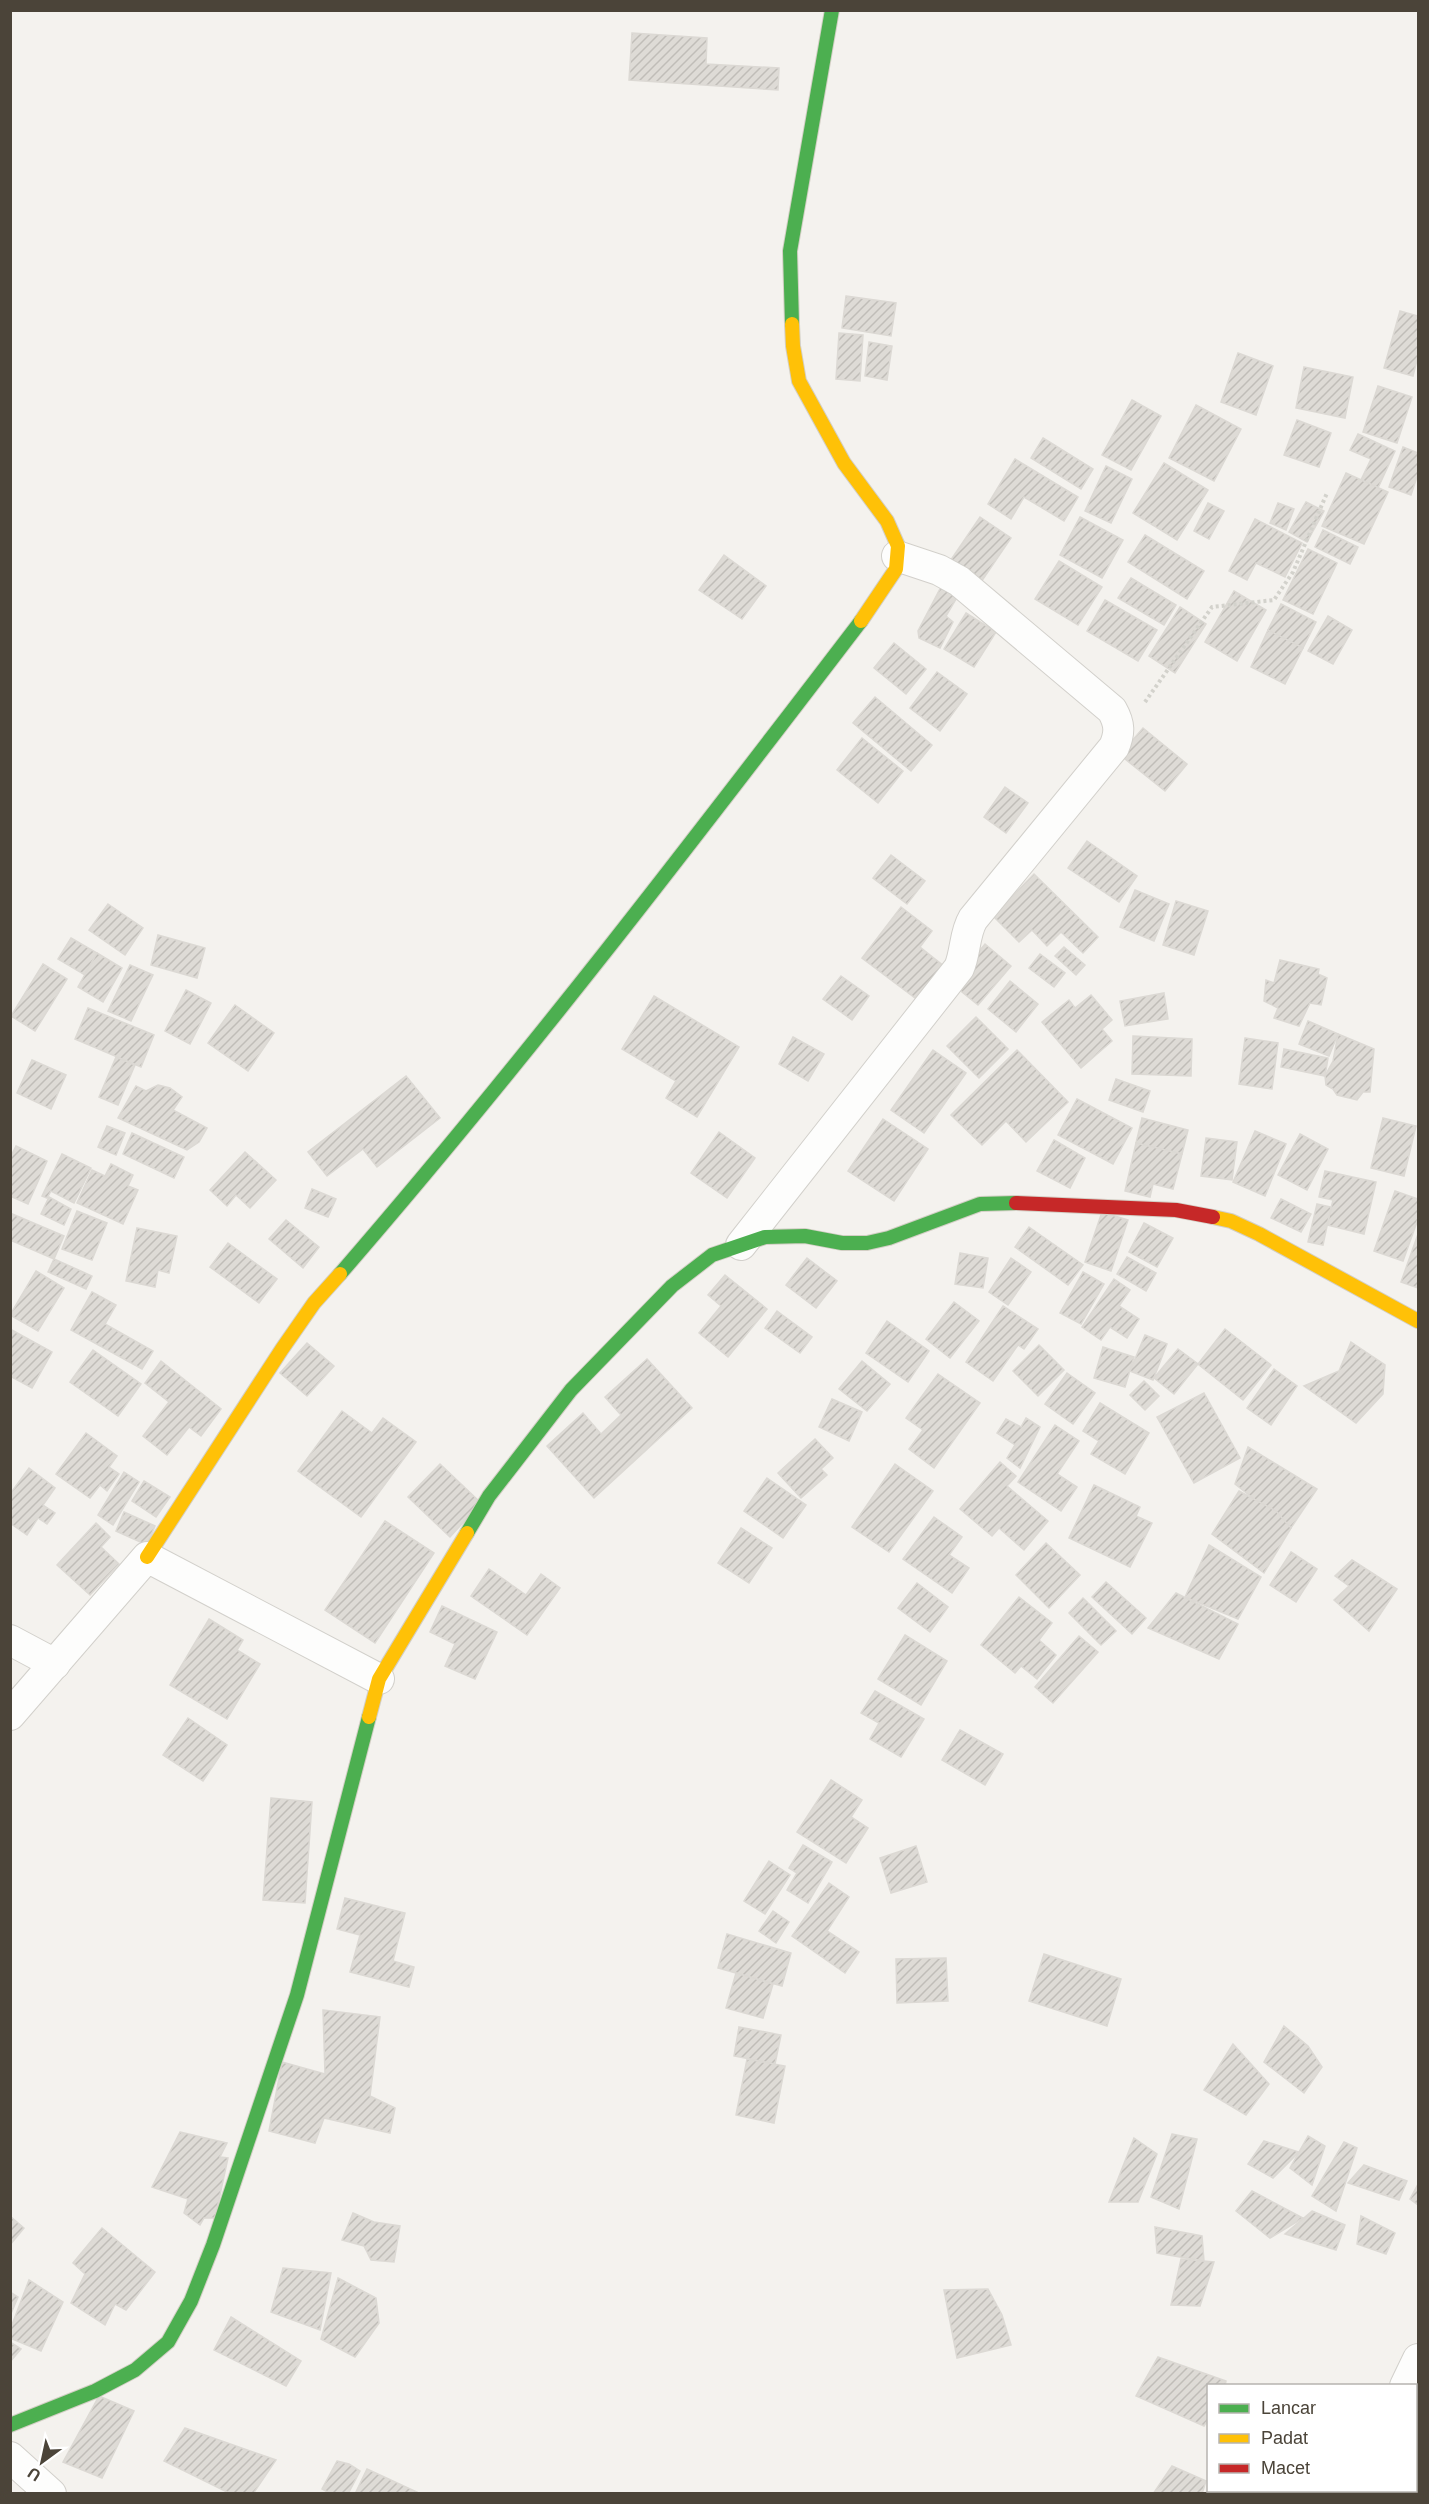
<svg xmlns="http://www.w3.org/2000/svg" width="1429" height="2504" viewBox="0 0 1429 2504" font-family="Arial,sans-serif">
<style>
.building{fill:url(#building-hatch);stroke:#dcd9d4;stroke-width:1.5}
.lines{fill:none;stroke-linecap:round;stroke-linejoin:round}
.street-casing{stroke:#d2d0cb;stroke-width:32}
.fast-casing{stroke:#d3cfc5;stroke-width:16}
.slow-casing{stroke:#d3cfc5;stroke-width:16}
.jam-casing{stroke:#d3cfc5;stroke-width:16}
.path{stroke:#d3d2cc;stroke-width:4;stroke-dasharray:3 3;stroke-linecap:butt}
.street{stroke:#fdfdfc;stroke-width:30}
.fast{stroke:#4caf50;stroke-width:14}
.slow{stroke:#ffc107;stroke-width:14}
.jam{stroke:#c62828;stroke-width:14}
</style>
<defs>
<pattern id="building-hatch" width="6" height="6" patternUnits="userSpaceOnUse" patternTransform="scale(1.5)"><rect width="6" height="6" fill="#dedbd6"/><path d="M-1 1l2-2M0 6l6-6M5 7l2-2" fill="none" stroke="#c0bdb8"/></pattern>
</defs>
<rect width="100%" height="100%" fill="#f4f2ee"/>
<g class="building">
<polygon points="632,33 707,38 706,64 779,68 778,90 629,80"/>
<polygon points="846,296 896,303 891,336 842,328"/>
<polygon points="1400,311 1418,316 1418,356 1413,376 1384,368"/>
<polygon points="839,333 863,335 860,381 836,379"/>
<polygon points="869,342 892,346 887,380 865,376"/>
<polygon points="1238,353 1273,366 1256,415 1221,402"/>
<polygon points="1304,367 1353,377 1345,418 1296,408"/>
<polygon points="1378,386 1412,397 1397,443 1363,432"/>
<polygon points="1132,400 1161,416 1131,470 1102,455"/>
<polygon points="1196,405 1241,429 1214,481 1169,458"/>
<polygon points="1297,420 1331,433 1319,467 1284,455"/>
<polygon points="1358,434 1395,451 1378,488 1361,480 1371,459 1350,450"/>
<polygon points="1043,438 1093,469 1081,489 1031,458"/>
<polygon points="1403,447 1418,453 1418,474 1411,495 1389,487"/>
<polygon points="1015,459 1078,497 1064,521 1024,497 1011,519 988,504"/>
<polygon points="1164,463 1208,490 1177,540 1133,513"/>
<polygon points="1106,466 1132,479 1111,523 1085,511"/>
<polygon points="1346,473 1388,492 1364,544 1322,526"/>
<polygon points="1306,502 1324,511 1307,542 1289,532"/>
<polygon points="1208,503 1224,511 1209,539 1194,531"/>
<polygon points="1278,503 1294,509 1286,530 1270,523"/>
<polygon points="980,517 1011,538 977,588 946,567"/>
<polygon points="1080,517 1123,540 1102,578 1060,555"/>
<polygon points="1255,519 1302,543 1285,577 1256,563 1247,580 1229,571"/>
<polygon points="1323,530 1358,547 1350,564 1315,547"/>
<polygon points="1145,535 1204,571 1187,599 1128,562"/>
<polygon points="1308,549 1337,563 1313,614 1283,600"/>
<polygon points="724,555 766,586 742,619 699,590"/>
<polygon points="1059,561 1102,587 1078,625 1035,599"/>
<polygon points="1131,578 1176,605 1164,625 1118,598"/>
<polygon points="943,583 959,594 946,616 953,622 940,648 919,638 918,631"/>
<polygon points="1234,591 1266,610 1237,661 1205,642"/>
<polygon points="1105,600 1157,630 1138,661 1087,631"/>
<polygon points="1281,604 1316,622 1303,648 1268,630"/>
<polygon points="1180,607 1206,624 1175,673 1149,656"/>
<polygon points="966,613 996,632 974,667 944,649"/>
<polygon points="1328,616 1352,630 1333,664 1308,651"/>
<polygon points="1268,630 1303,648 1285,684 1251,667"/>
<polygon points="894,643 926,669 906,694 874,668"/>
<polygon points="937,672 967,694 940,731 910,708"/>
<polygon points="875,697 932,745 911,771 853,723"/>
<polygon points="1143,728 1187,764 1165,791 1120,755"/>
<polygon points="862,738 903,771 878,803 837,770"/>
<polygon points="1005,787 1028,803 1006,833 984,817"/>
<polygon points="1087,841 1137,876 1119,902 1068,868"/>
<polygon points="891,855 925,881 907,904 873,878"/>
<polygon points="1034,874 1098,937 1083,953 1061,932 1047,946 1032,930 1019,942 993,916"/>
<polygon points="1135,890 1169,904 1154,941 1120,927"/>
<polygon points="1176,901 1208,911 1194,955 1163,945"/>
<polygon points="108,904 143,928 125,955 89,930"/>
<polygon points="901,907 932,931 920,947 945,967 919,1001 862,958"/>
<polygon points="158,935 205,948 197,978 151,965"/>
<polygon points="71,938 97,953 85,975 58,959"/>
<polygon points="985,944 1011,966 978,1005 952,984"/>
<polygon points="1064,947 1085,965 1076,975 1055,956"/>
<polygon points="97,953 122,968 103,1002 78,987"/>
<polygon points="1040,954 1065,973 1054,987 1029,968"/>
<polygon points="1280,960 1319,969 1318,974 1327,978 1321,1005 1310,1003 1299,1026 1274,1018 1278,1008 1264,1001 1266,980 1274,983"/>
<polygon points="43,964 67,979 35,1031 11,1016"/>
<polygon points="130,965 153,975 131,1021 108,1011"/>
<polygon points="841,976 869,996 852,1020 823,999"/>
<polygon points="1010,981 1038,1004 1016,1032 988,1009"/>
<polygon points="186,990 211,1003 190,1044 165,1031"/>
<polygon points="1164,993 1168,1019 1125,1026 1120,1001"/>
<polygon points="1091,995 1112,1020 1102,1029 1112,1041 1081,1068 1042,1022 1069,1000 1075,1008"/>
<polygon points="654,996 739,1047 697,1117 666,1098 676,1081 622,1049"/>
<polygon points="235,1005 274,1033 248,1071 208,1043"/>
<polygon points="88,1008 154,1035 141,1067 75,1039"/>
<polygon points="976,1017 1008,1049 979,1078 947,1046"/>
<polygon points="1308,1021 1338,1034 1329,1056 1299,1044"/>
<polygon points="1338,1034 1374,1049 1370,1092 1363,1092 1357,1100 1337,1095 1333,1089 1326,1085 1325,1076 1333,1061"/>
<polygon points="1133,1036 1192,1039 1191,1076 1132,1074"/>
<polygon points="793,1037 824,1054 808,1081 779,1064"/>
<polygon points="1245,1038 1278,1043 1272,1089 1239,1084"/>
<polygon points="1284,1049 1328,1058 1325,1076 1281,1067"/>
<polygon points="933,1050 966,1073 924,1133 891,1110"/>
<polygon points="1017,1050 1068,1102 1026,1142 1006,1121 982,1145 951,1115"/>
<polygon points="116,1057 135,1065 118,1105 99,1097"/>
<polygon points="32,1060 66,1075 51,1109 17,1093"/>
<polygon points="406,1076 440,1118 377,1167 363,1149 327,1176 308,1152"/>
<polygon points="1116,1079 1150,1091 1143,1112 1109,1100"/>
<polygon points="158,1085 170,1088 182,1097 173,1110 207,1128 199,1142 187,1150 118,1118 136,1086 146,1091"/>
<polygon points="1077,1099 1132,1128 1113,1164 1058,1135"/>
<polygon points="1142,1118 1188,1130 1182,1154 1136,1143"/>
<polygon points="1383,1118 1416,1126 1404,1176 1371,1168"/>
<polygon points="883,1119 928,1149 894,1201 848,1171"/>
<polygon points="107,1126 125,1133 116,1155 98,1147"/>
<polygon points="1255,1131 1286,1144 1265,1196 1233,1182"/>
<polygon points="719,1132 755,1158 727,1198 691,1173"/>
<polygon points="132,1133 184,1157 174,1178 123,1154"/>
<polygon points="1300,1134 1328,1149 1307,1190 1278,1175"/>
<polygon points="1206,1138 1237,1142 1232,1180 1201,1176"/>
<polygon points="1054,1140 1085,1158 1070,1188 1037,1171"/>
<polygon points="1136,1143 1182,1154 1173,1189 1153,1184 1150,1197 1125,1191"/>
<polygon points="16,1146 47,1161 28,1204 10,1196 10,1158"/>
<polygon points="245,1152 276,1180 250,1208 236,1195 227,1206 210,1190"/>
<polygon points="62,1154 91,1168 74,1203 51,1191 47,1198 42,1196"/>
<polygon points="111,1164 133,1175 128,1186 138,1190 123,1224 77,1203 92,1170 105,1176"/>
<polygon points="1325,1171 1376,1182 1364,1234 1327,1225 1333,1200 1319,1197"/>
<polygon points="312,1189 336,1199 328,1217 305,1208"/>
<polygon points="1395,1191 1418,1199 1418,1219 1403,1261 1374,1251"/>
<polygon points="49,1197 71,1209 64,1225 41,1214"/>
<polygon points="1281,1199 1311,1214 1301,1232 1271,1218"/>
<polygon points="1317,1204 1331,1207 1323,1245 1308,1242"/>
<polygon points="77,1211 107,1223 92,1260 62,1249"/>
<polygon points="1102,1212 1128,1220 1111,1271 1085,1262"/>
<polygon points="10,1213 64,1236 54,1259 10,1240"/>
<polygon points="286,1220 319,1247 303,1268 269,1239"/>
<polygon points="1144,1223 1173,1238 1157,1267 1129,1252"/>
<polygon points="1029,1227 1083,1265 1068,1285 1015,1247"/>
<polygon points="137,1228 177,1236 169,1273 158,1270 155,1287 126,1281"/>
<polygon points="1418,1234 1418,1288 1401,1282"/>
<polygon points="228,1243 277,1279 259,1303 210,1267"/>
<polygon points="960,1253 988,1258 983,1288 955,1284"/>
<polygon points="1127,1257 1156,1273 1146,1291 1117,1274"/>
<polygon points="807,1258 837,1281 816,1308 786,1285"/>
<polygon points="1011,1258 1031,1272 1008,1305 989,1292"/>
<polygon points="54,1259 92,1276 86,1289 48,1272"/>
<polygon points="36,1271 64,1288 38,1331 10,1315"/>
<polygon points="1083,1272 1104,1284 1081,1324 1060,1313"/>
<polygon points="725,1275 767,1309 728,1357 699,1333 721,1306 708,1295"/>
<polygon points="1114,1279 1130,1290 1119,1306 1139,1319 1127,1338 1110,1327 1101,1340 1082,1327"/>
<polygon points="92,1292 116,1305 105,1324 153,1351 142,1369 71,1330"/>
<polygon points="954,1302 979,1321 950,1358 926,1339"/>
<polygon points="1003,1306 1038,1329 1024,1349 1018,1345 993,1381 966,1362"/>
<polygon points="777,1311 812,1337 800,1353 765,1328"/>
<polygon points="887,1321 929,1351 908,1382 866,1353"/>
<polygon points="10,1329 52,1352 32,1388 10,1376"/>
<polygon points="1225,1329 1271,1365 1243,1400 1198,1364"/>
<polygon points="1145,1335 1167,1344 1153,1380 1130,1371"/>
<polygon points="1351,1342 1385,1365 1383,1394 1356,1423 1304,1386 1339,1371"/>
<polygon points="307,1343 334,1366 307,1396 280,1373"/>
<polygon points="1039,1345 1064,1370 1038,1396 1013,1371"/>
<polygon points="1103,1347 1134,1357 1125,1387 1094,1378"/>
<polygon points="1178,1349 1198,1364 1174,1394 1154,1378"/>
<polygon points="93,1350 141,1384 118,1416 70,1382"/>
<polygon points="647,1359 692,1408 594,1498 547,1446 583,1413 601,1434 621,1415 605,1397"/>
<polygon points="161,1361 221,1409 201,1436 189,1427 167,1455 143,1436 169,1402 145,1383"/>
<polygon points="862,1361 890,1384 867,1411 839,1389"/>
<polygon points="1274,1369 1297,1386 1271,1425 1247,1408"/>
<polygon points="1067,1373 1095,1393 1073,1424 1045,1404"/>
<polygon points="938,1374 980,1403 934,1468 909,1449 923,1430 906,1418"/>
<polygon points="1144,1381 1159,1396 1145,1410 1130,1395"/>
<polygon points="1204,1393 1240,1458 1194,1483 1157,1417"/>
<polygon points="832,1399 862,1412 849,1441 819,1427"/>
<polygon points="1100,1403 1149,1433 1125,1474 1091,1454 1099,1441 1083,1431"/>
<polygon points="342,1411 372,1433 383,1418 416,1442 361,1517 298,1471"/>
<polygon points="1026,1418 1040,1427 1020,1468 1007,1458 1015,1445 997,1433 1006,1419 1021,1427"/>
<polygon points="1055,1425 1079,1441 1057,1474 1077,1487 1061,1511 1018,1482"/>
<polygon points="86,1433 117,1456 109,1467 119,1474 107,1491 100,1485 90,1498 56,1474"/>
<polygon points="815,1439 833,1458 821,1469 827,1475 801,1498 778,1473"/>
<polygon points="1248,1447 1317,1489 1291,1528 1235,1484"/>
<polygon points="1000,1462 1016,1476 1007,1486 1048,1521 1024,1550 999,1528 992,1536 960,1509"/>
<polygon points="440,1464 481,1503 450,1537 408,1497"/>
<polygon points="895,1464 933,1491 889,1552 852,1527"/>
<polygon points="29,1468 55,1488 43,1505 55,1513 47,1524 38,1518 27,1535 10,1523 10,1494"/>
<polygon points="124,1472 139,1482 113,1525 98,1515"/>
<polygon points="767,1478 806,1505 783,1538 744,1511"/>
<polygon points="144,1481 170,1497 156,1517 132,1501"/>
<polygon points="1094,1485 1140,1507 1136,1516 1152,1523 1130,1567 1069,1538"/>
<polygon points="1239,1491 1276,1511 1291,1528 1264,1573 1212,1534"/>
<polygon points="124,1512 155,1526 147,1545 116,1531"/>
<polygon points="934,1517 962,1537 949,1555 969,1568 952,1593 903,1559"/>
<polygon points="385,1521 434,1553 375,1643 325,1610"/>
<polygon points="96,1523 110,1537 101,1547 119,1564 90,1595 57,1565"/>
<polygon points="741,1528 772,1548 749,1583 718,1563"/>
<polygon points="1046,1543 1080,1575 1049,1608 1016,1575"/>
<polygon points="1209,1545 1261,1577 1238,1619 1185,1597"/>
<polygon points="1291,1552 1317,1569 1296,1602 1270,1585"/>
<polygon points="1352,1560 1397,1589 1369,1631 1334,1600 1349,1586 1335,1576"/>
<polygon points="489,1569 526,1595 541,1574 560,1588 527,1635 471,1596"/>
<polygon points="1106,1582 1146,1618 1132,1634 1092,1597"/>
<polygon points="917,1583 948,1607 930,1632 898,1608"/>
<polygon points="1176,1593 1238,1624 1219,1659 1148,1628"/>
<polygon points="1019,1597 1052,1623 1039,1640 1056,1655 1037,1679 1021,1666 1015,1673 981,1645"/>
<polygon points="1083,1598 1116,1631 1101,1645 1069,1613"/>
<polygon points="442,1606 497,1632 475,1679 445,1666 455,1644 430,1632"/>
<polygon points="209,1619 243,1640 237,1650 260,1664 227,1719 170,1685"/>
<polygon points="905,1635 947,1661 921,1705 878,1679"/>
<polygon points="1079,1636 1098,1652 1053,1703 1035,1687"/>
<polygon points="875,1691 924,1719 901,1757 870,1739 879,1723 861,1713"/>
<polygon points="188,1718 227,1745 203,1781 163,1755"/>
<polygon points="960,1730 1003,1754 985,1785 942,1760"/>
<polygon points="831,1780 862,1800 851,1817 868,1828 846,1863 797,1832"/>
<polygon points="271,1798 312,1802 305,1903 263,1900"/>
<polygon points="803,1845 832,1862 808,1903 787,1890 797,1873 789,1868"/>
<polygon points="916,1846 927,1882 891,1893 880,1858"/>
<polygon points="769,1861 790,1875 765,1914 744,1901"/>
<polygon points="829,1883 849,1897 827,1931 859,1952 845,1973 792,1936"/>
<polygon points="345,1898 405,1913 393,1961 414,1967 409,1987 350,1972 360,1935 337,1929"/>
<polygon points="773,1911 789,1922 776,1943 759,1931"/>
<polygon points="727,1934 791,1953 782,1986 718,1968"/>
<polygon points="1044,1954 1121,1979 1107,2026 1029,2001"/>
<polygon points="946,1958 948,2001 897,2003 896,1959"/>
<polygon points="736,1973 773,1984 763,2018 726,2008"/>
<polygon points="323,2010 380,2017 370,2096 395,2108 390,2133 324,2118 315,2143 269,2131 282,2062 325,2074"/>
<polygon points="1284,2026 1308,2046 1322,2067 1304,2093 1264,2062"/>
<polygon points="739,2027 781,2035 775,2064 734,2056"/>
<polygon points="1233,2044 1269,2084 1246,2115 1204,2090"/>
<polygon points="747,2059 785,2066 774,2123 736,2115"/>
<polygon points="180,2132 227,2143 220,2157 228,2158 215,2218 204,2218 200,2225 184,2213 188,2199 152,2187"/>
<polygon points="1172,2134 1197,2139 1179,2209 1151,2197"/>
<polygon points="1308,2136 1325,2146 1312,2185 1290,2168"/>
<polygon points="1134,2138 1157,2154 1138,2202 1109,2202"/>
<polygon points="1264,2141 1299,2152 1273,2178 1248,2164"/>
<polygon points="1344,2142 1357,2148 1336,2211 1312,2196"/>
<polygon points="1364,2165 1407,2181 1399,2200 1348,2183"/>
<polygon points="1418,2184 1418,2205 1410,2199"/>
<polygon points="1252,2191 1303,2218 1270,2238 1236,2211"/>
<polygon points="1312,2211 1345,2225 1336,2250 1285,2234"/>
<polygon points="353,2213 374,2222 400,2226 394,2262 371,2260 364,2246 342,2240"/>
<polygon points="10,2216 24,2228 10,2245"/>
<polygon points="1361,2216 1395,2233 1386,2254 1357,2244"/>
<polygon points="1155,2227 1202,2236 1204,2261 1157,2253"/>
<polygon points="102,2228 155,2272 126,2310 115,2304 105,2325 71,2303 85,2274 73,2263"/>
<polygon points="1181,2259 1214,2262 1200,2306 1171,2305"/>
<polygon points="283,2268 331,2273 320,2330 271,2312"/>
<polygon points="338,2278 376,2298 379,2323 355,2357 321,2339"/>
<polygon points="29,2280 63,2302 41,2351 10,2338 10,2330"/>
<polygon points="988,2289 1002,2315 1011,2345 957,2358 944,2290"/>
<polygon points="10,2292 18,2297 10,2316"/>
<polygon points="231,2317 301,2361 286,2386 214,2350"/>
<polygon points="10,2342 21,2349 10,2362"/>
<polygon points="1158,2357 1226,2381 1225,2386 1208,2386 1208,2420 1204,2426 1136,2396"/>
<polygon points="1418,2377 1418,2424 1416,2422 1416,2386"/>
<polygon points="99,2396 134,2411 102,2478 63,2462"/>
<polygon points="1416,2425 1418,2427 1418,2462 1416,2460"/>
<polygon points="185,2428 276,2460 253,2494 231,2494 164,2461"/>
<polygon points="337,2461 349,2464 360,2471 348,2494 331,2494 322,2489"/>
<polygon points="1172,2466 1206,2481 1202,2494 1153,2494"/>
<polygon points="367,2469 417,2492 416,2494 355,2494"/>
<polygon points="1208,2490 1233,2490 1238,2494 1205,2494"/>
</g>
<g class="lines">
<g class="street-casing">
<g id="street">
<path d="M741,1245L959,968C966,952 964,934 973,919L1114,747C1120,733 1120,724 1112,710L959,581L939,570L897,556"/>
<polyline points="10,1640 55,1664"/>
<polyline points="10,1715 147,1557 379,1679"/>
<polyline points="1405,2386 1418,2359"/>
<polyline points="10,2457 51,2494"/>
<polyline points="1382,2490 1388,2494"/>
<polyline points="1348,2494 1350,2490"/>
</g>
</g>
<g class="fast-casing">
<g id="fast">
<polyline points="792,324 790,251 832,10"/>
<path d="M340,1274C523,1063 692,842 861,621"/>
<polyline points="467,1533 489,1496 571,1390 672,1286 712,1255 765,1237 805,1236 842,1243 867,1243 889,1238 980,1204 1016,1203"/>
<polyline points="10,2425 95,2391 135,2370 168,2342 191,2301 213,2245 297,1995 369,1717"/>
</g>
</g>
<g class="slow-casing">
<g id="slow">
<polyline points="792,324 793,346 799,381 844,463 887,521 898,546 896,569 861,621"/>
<polyline points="1213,1217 1231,1221 1259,1234 1418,1321"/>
<polyline points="147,1557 282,1349 314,1303 340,1274"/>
<polyline points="369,1717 379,1679 467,1533"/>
</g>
</g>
<g class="jam-casing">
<polyline id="jam" points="1016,1203 1176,1210 1213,1217"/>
</g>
<polyline class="path" points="1145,702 1212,607 1274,600 1293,572 1327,493"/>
<use href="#street" class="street"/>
<use href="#fast" class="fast"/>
<use href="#slow" class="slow"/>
<use href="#jam" class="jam"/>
</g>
<rect width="1429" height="2504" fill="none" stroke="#4b4439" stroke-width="24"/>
<rect x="1207" y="2384" width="210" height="108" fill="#ffffff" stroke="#b7b4b0" stroke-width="1.5"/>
<rect x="1219" y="2404" width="30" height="9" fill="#4caf50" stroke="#b7b4b0" stroke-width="1.5"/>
<text x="1261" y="2414" font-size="18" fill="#4b4439">Lancar</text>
<rect x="1219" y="2434" width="30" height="9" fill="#ffc107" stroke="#b7b4b0" stroke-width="1.5"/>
<text x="1261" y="2444" font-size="18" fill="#4b4439">Padat</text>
<rect x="1219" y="2464" width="30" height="9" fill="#c62828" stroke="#b7b4b0" stroke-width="1.5"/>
<text x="1261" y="2474" font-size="18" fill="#4b4439">Macet</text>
<g transform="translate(42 2462) rotate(213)" stroke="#ffffff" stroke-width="4.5" paint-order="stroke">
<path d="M0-4.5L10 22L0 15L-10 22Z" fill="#4b4439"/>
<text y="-9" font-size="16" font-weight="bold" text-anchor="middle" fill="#4b4439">U</text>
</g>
</svg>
